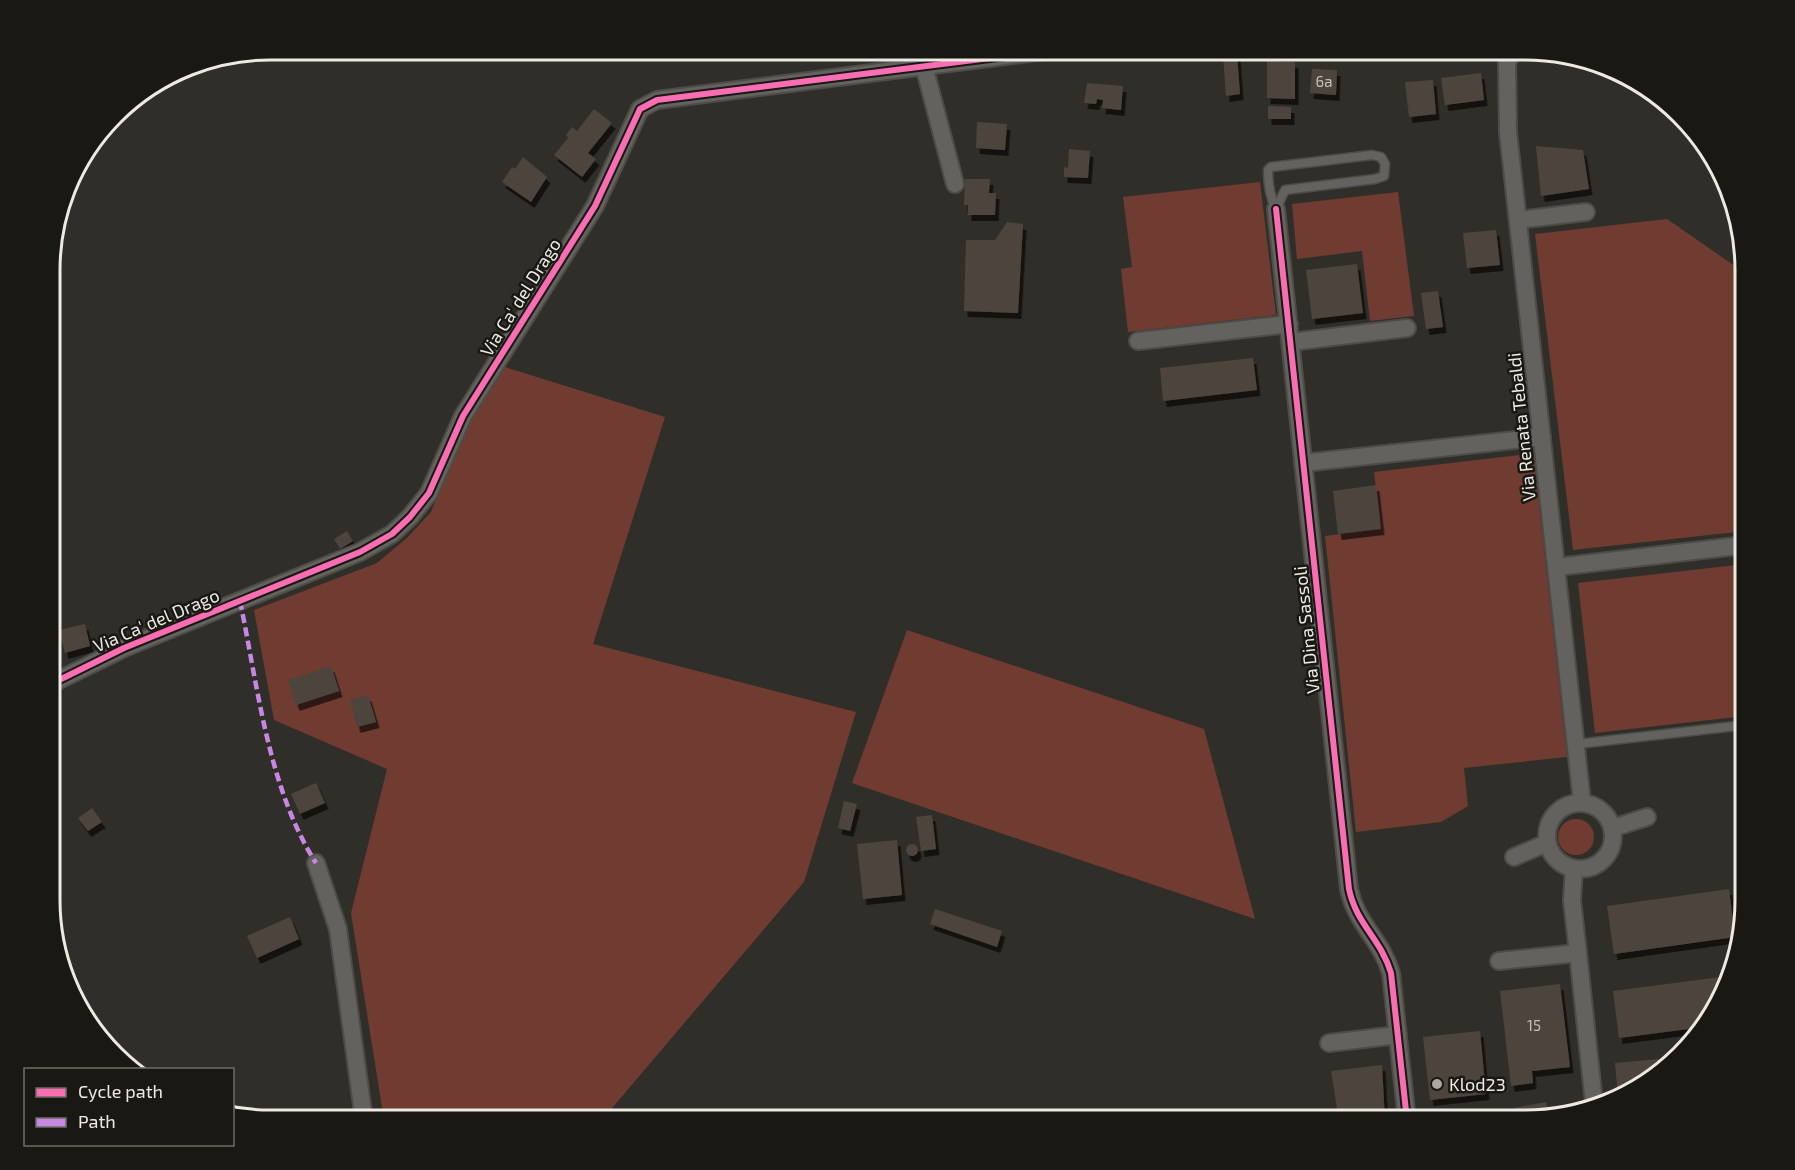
<svg xmlns="http://www.w3.org/2000/svg" width="1795" height="1170" viewBox="0 0 1795 1170" font-family="'Exo 2',sans-serif">
<style>
.green{fill:#703c32}
.building{fill:#4d453c;filter:url(#shadow)}
.lines{fill:none;stroke-linecap:round;stroke-linejoin:round}
.lane-casing{stroke:#4e4c47;stroke-width:11}
.street-casing{stroke:#4e4c47;stroke-width:20}
.lane{stroke:#63625e;stroke-width:8}
.street{stroke:#63625e;stroke-width:16}
.quiet{stroke:#c787e3;stroke-width:4.5;stroke-dasharray:9 4.5;stroke-linecap:butt}
.cycleway-casing{stroke:#191812;stroke-width:10}
.cycleway{stroke:#f96db3;stroke-width:6}
.poi-dot{fill:#aaa8a2;stroke:#191812;stroke-width:2}
.labels{text-anchor:middle;dominant-baseline:central;stroke-width:5;stroke-linejoin:round;paint-order:stroke}
.number-label{font-size:15px;fill:#c4c1b9}
.street-label{font-size:18px;fill:#eceae3;stroke:#191812}
.poi-label{font-size:18px;fill:#eceae3;stroke:#191812;text-anchor:start}
.rim{fill:none;stroke:#eceae3;stroke-width:3}
</style>
<defs>
<filter id="shadow"><feDropShadow dx="3.5" dy="6" stdDeviation="0" flood-color="#0009"/></filter>
</defs>
<rect width="100%" height="100%" fill="#302e28"/>
<g class="green">
<polygon points="1260,182 1276,315 1128,332 1121,269 1132,267 1123,197"/>
<polygon points="1398,192 1414,316 1370,321 1362,251 1297,259 1292,204"/>
<polygon points="1667,219 1745,273 1745,531 1573,550 1535,234"/>
<polygon points="505,367 665,417 593,644 856,712 804,882 602,1120 384,1120 351,913 387,769 274,720 254,610 377,563 408,537 431,512 467,422"/>
<polygon points="1529,454 1534,459 1567,757 1464,768 1468,806 1441,822 1356,832 1325,536 1381,529 1374,472"/>
<polygon points="1745,564 1745,716 1595,733 1578,583"/>
<polygon points="907,630 1204,729 1255,919 852,783"/>
<circle cx="1576" cy="837" r="18"/>
</g>
<g class="building">
<polygon points="1237,54 1240,94 1226,96 1223,55"/>
<polygon points="1267,61 1295,62 1295,99 1267,98"/>
<polygon points="1312,69 1337,70 1336,95 1310,93"/>
<polygon points="1481,73 1484,100 1445,105 1441,78"/>
<polygon points="1433,80 1436,114 1409,117 1405,82"/>
<polygon points="1087,83 1123,86 1121,110 1102,108 1103,100 1097,99 1096,104 1084,103"/>
<polygon points="1268,106 1291,107 1291,119 1268,119"/>
<polygon points="594,109 612,123 588,153 596,159 582,177 554,155 568,138 566,135 572,127 577,131"/>
<polygon points="977,122 1007,124 1005,150 976,148"/>
<polygon points="1536,146 1583,150 1589,189 1541,196"/>
<polygon points="1069,149 1090,151 1088,178 1064,177 1064,167 1068,168"/>
<polygon points="523,157 547,177 531,202 502,182 512,167 515,169"/>
<polygon points="965,179 990,179 989,193 996,193 995,215 968,215 968,205 964,205"/>
<polygon points="1007,222 1023,224 1018,313 964,311 966,240 995,240"/>
<polygon points="1496,230 1500,265 1467,268 1463,233"/>
<polygon points="1357,264 1363,313 1312,319 1306,270"/>
<polygon points="1438,291 1443,327 1426,329 1421,293"/>
<polygon points="1253,358 1257,390 1163,401 1160,368"/>
<polygon points="1376,485 1381,529 1338,534 1333,491"/>
<polygon points="347,531 353,541 340,549 334,539"/>
<polygon points="85,624 90,646 65,653 59,630"/>
<polygon points="331,666 339,691 296,705 288,680"/>
<polygon points="368,695 376,722 357,727 350,700"/>
<polygon points="316,783 325,803 300,814 291,794"/>
<polygon points="844,801 857,804 850,831 838,828"/>
<polygon points="92,808 102,822 88,831 78,818"/>
<polygon points="932,815 936,849 921,851 916,817"/>
<polygon points="897,840 902,895 863,899 857,844"/>
<circle cx="912" cy="850" r="6"/>
<polygon points="1729,889 1735,937 1614,954 1607,906"/>
<polygon points="935,909 1002,931 997,947 930,924"/>
<polygon points="290,917 299,939 257,958 247,936"/>
<polygon points="1728,976 1728,982 1704,1027 1619,1038 1613,991"/>
<polygon points="1560,984 1570,1067 1532,1071 1533,1083 1511,1086 1500,991"/>
<polygon points="1480,1031 1486,1094 1430,1100 1423,1037"/>
<polygon points="1659,1059 1660,1068 1635,1091 1618,1096 1615,1063"/>
<polygon points="1382,1065 1385,1120 1339,1120 1331,1071"/>
<polygon points="1546,1102 1549,1117 1539,1120 1517,1120 1514,1108"/>
<polygon points="1275,1111 1281,1120 1262,1120"/>
</g>
<g class="lines">
<g class="lane-casing">
<g id="lane">
<path d="M1372,155L1381,157L1385,164L1384,176L1375,179L1285,190L1276,209C1270,197 1268,183 1268,170L1271,167Z"/>
<polyline points="1577,744 1745,725"/>
</g>
</g>
<g class="street-casing">
<g id="street">
<polyline points="1513,50 1507,63 1508,132 1582,802"/>
<polyline points="924,66 955,184"/>
<path d="M1276,209L1349,889C1356,924 1381,939 1391,973L1407,1120"/>
<polyline points="1518,220 1586,212"/>
<polyline points="1138,341 1289,324"/>
<polyline points="1291,342 1407,328"/>
<polyline points="1303,463 1542,437"/>
<polyline points="1557,567 1745,545"/>
<polyline points="51,684 124,648 360,552 392,534 410,517 429,493 463,416 595,206 640,109 657,100 1054,50"/>
<circle cx="1580" cy="836" r="33"/>
<polyline points="1613,828 1647,817"/>
<polyline points="1514,857 1547,843"/>
<polyline points="316,863 338,929 364,1120"/>
<polyline points="1574,869 1572,900 1578,953"/>
<polyline points="1499,961 1578,953 1594,1103"/>
<polyline points="1329,1043 1398,1035"/>
</g>
</g>
<use href="#lane" class="lane"/>
<use href="#street" class="street"/>
<path class="quiet" d="M240,601C258,687 268,788 316,863"/>
<g class="cycleway-casing">
<g id="cycleway">
<path d="M1276,209L1349,889C1356,924 1381,939 1391,973L1407,1120"/>
<polyline points="51,684 124,648 360,552 392,534 410,517 429,493 463,416 595,206 640,109 657,100 1054,50"/>
</g>
</g>
<use href="#cycleway" class="cycleway"/>
</g>
<circle class="poi-dot" cx="1437" cy="1084" r="6"/>
<g class="labels">
<g class="number-label">
<text x="1324" y="81">6a</text>
<text x="1534" y="1025">15</text>
</g>
<g class="street-label">
<text transform="translate(520 297) rotate(-58)">Via Ca' del Drago</text>
<text transform="translate(1521 427) rotate(-96)">Via Renata Tebaldi</text>
<text transform="translate(156 620) rotate(-23)">Via Ca' del Drago</text>
<text transform="translate(1306 630) rotate(-96)">Via Dina Sassoli</text>
</g>
<g class="poi-label">
<text x="1449" y="1084">Klod23</text>
</g>
</g>
<path d="M0 0H1795V1170H0ZM270 60H1525A210 210 0 0 1 1735 270V900A210 210 0 0 1 1525 1110H270A210 210 0 0 1 60 900V270A210 210 0 0 1 270 60Z" fill="#191812" fill-rule="evenodd"/>
<path class="rim" d="M270 60H1525A210 210 0 0 1 1735 270V900A210 210 0 0 1 1525 1110H270A210 210 0 0 1 60 900V270A210 210 0 0 1 270 60Z"/>
<rect x="24" y="1068" width="210" height="78" fill="#191812" stroke="#6d6c66" stroke-width="1.5"/>
<rect x="36" y="1088" width="30" height="9" fill="#f96db3" stroke="#6d6c66" stroke-width="1.5"/>
<text x="78" y="1098" font-size="18" fill="#eceae3">Cycle path</text>
<rect x="36" y="1118" width="30" height="9" fill="#c787e3" stroke="#6d6c66" stroke-width="1.5"/>
<text x="78" y="1128" font-size="18" fill="#eceae3">Path</text>
</svg>
